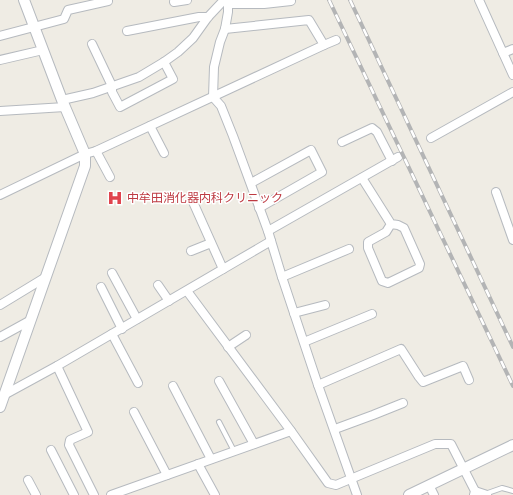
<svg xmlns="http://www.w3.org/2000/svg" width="513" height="495" viewBox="0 0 513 495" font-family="Figtree,'Noto Sans JP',sans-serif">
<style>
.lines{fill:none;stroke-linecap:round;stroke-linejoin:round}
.service-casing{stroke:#b6babf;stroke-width:6}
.minor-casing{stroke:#b6babf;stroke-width:10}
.tertiary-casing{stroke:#b6babf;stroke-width:12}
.service{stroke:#fff;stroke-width:4}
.minor{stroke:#fff;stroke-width:8}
.tertiary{stroke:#fff;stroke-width:10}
.rail-casing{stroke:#b3b4b5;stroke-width:4}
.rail{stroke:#fff;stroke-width:2.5;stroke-dasharray:8;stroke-linecap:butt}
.labels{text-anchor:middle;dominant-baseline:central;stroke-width:3;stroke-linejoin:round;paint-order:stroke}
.health-label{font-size:12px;fill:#be3a42;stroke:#fff;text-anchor:start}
</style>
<rect width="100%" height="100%" fill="#efece4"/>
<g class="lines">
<g class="service-casing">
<g id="service">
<polyline points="219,422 234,451"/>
<polyline points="485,494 502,488 513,491"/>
</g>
</g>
<g class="minor-casing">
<g id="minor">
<polyline points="228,0 228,12 225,29 220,42 214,67 213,97 221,106 233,136 268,231 282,277 318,385 357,495"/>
<polyline points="479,0 513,75"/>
<polyline points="174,2 187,0"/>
<polyline points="228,4 264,4 291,1"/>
<polyline points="127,31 199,17 208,17"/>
<polyline points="0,36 64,19 68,10 108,1"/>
<polyline points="92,44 112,86 112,92 120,107 173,79 164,62"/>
<polyline points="324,45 336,40"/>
<polyline points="503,53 513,49"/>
<polyline points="0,60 43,50"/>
<polyline points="62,100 93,93 139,77 164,62 178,52 193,38 208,17 224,0"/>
<polyline points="0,111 65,107"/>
<polyline points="150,126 164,153"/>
<polyline points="431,138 513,92"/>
<polyline points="342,142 372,128 377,132 392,161"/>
<polyline points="96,151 110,177"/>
<polyline points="362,178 391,224 398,225 404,228 420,264 419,268 388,283 382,281 368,248 368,242 386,232 391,224"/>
<polyline points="251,183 311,150 322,172 259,208"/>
<polyline points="496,192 513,240"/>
<polyline points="0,195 85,154 96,151 324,45 309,20 225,29"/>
<polyline points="193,202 223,269"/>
<polyline points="268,231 398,157"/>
<polyline points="191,251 211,243"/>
<polyline points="112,273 137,319"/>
<polyline points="282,277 349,249"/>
<polyline points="158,285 169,301"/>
<polyline points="101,287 122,329"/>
<polyline points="187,291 291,431 328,483 336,485 435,444 451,444 475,491 474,495"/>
<polyline points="0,305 46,277"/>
<polyline points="294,313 325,305"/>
<polyline points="112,334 138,383"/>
<polyline points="0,337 31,320"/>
<polyline points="304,342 372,314"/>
<polyline points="228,347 246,335"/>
<polyline points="57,366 88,432 70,440 69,445 94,495"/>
<polyline points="219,381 254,444"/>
<polyline points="318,385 401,349 419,377 423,382 463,366 469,380"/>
<polyline points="173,386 211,459"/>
<polyline points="2,396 57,366 271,241"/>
<polyline points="134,412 167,475"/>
<polyline points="335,429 373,415 403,403"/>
<polyline points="51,450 74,495"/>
<polyline points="198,464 215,495"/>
<polyline points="28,480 36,495"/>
<polyline points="429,485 434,495"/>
<polyline points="475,491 487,495"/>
<polyline points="111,495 291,431"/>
</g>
</g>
<g class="tertiary-casing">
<g id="tertiary">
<polyline points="0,407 85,166 85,154 62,100 24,0"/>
<polyline points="409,495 513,445"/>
</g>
</g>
<use href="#service" class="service"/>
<use href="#minor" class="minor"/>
<use href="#tertiary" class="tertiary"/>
<g class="rail-casing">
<g id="rail">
<polyline points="329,0 513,386"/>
<polyline points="350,0 513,347"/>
</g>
</g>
<use href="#rail" class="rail"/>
</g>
<defs>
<g id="hospital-bare" transform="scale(1.2)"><path d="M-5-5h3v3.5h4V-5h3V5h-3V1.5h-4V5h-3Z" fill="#e0444e" stroke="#fff" stroke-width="2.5" paint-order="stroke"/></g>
</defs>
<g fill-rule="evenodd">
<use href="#hospital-bare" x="115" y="198"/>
</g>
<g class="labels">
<g class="health-label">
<text x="127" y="198">中牟田消化器内科クリニック</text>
</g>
</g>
</svg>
